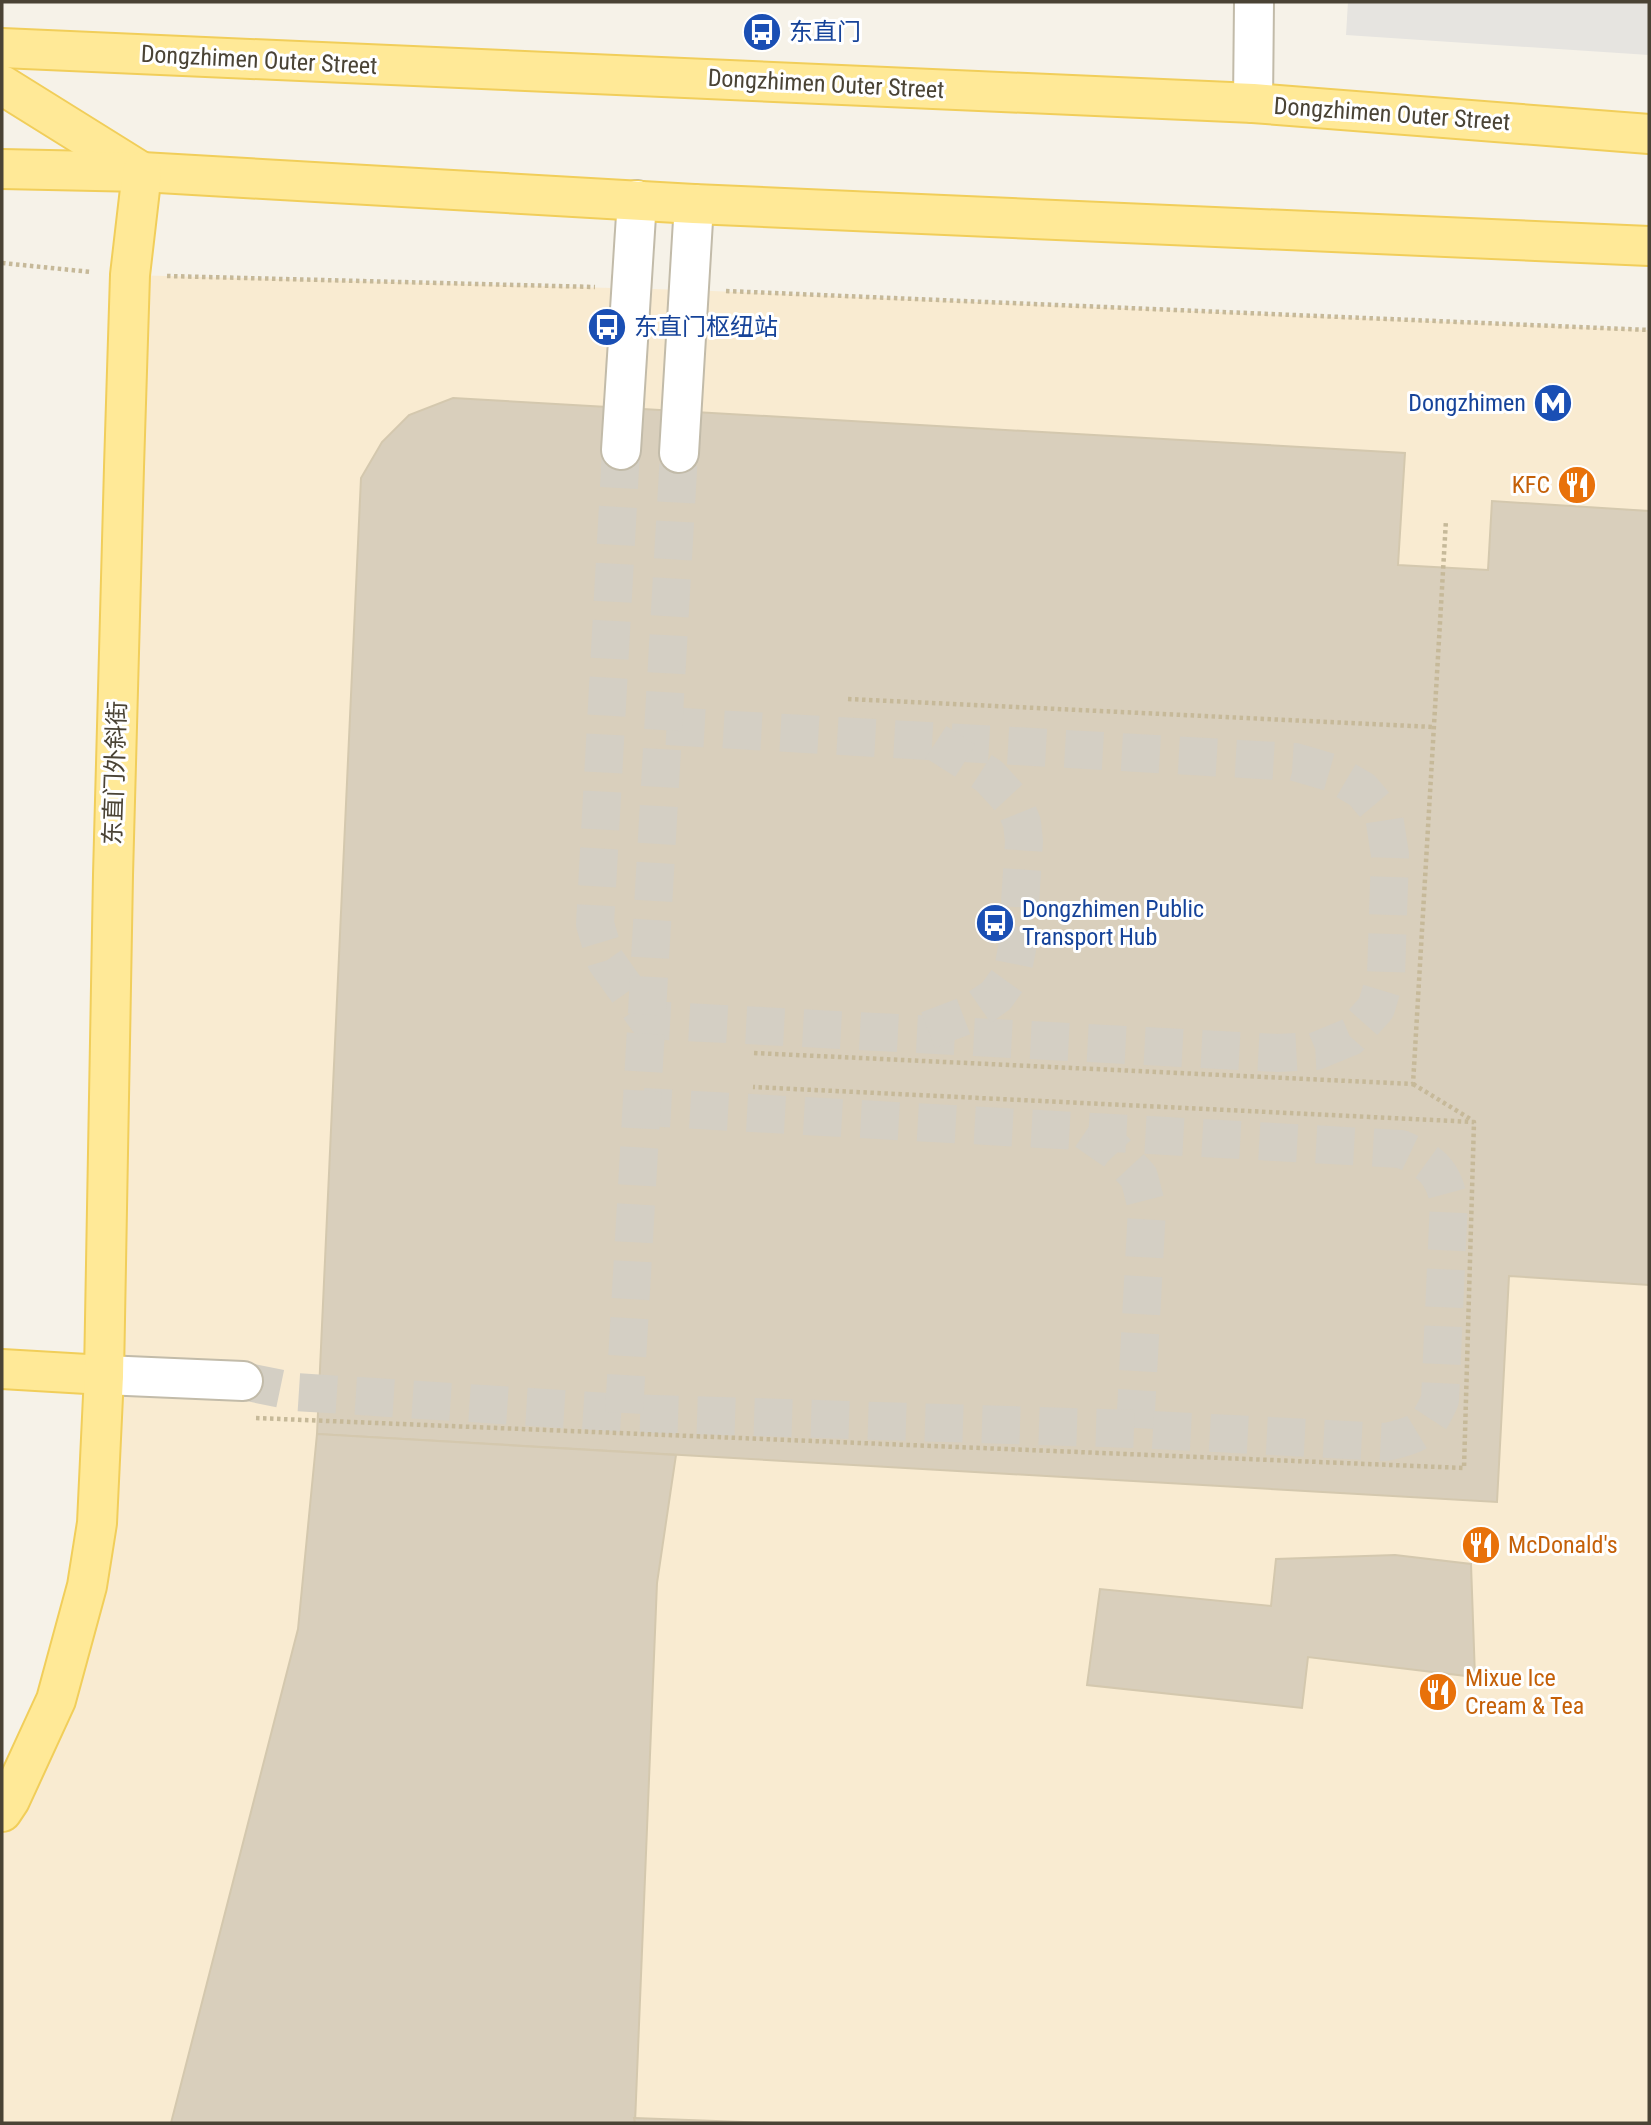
<svg xmlns="http://www.w3.org/2000/svg" width="1651" height="2125" viewBox="0 0 1651 2125" font-family="'Roboto Condensed','Noto Sans SC',sans-serif">
<style>
.commercial{fill:#f9ebd1}
.parking{fill:#e6e4e0}
.building{fill:#d9cfbc;stroke:#d4c8ae;stroke-width:2}
.lines{fill:none;stroke-linecap:round;stroke-linejoin:round}
.minor-tunnel{stroke:#d4cfc4;stroke-width:38;stroke-dasharray:38 19;stroke-linecap:butt}
.minor-casing{stroke:#c2bba9;stroke-width:42}
.major-casing{stroke:#f1ce5a;stroke-width:42}
.path{stroke:#c6b999;stroke-width:4.5;stroke-dasharray:3.5 3.5;stroke-linecap:butt}
.minor{stroke:#fff;stroke-width:38}
.major{stroke:#ffe997;stroke-width:38}
.labels{text-anchor:middle;dominant-baseline:central;stroke-width:6;stroke-linejoin:round;paint-order:stroke}
.transit-label{font-size:24px;fill:#164399;stroke:#fff;text-anchor:start}
.street-label{font-size:24px;fill:#4a4335;stroke:#fff}
.food-label{font-size:24px;fill:#c56008;stroke:#fff;text-anchor:start}
</style>
<rect width="100%" height="100%" fill="#f6f2e8"/>
<polygon class="commercial" points="130,275 689,290 1649,330 1649,2123 2,2123 2,1812 87,1586"/>
<polygon class="parking" points="1348,2 1649,2 1649,55 1346,35"/>
<g class="building">
<polygon points="453,398 1405,453 1398,565 1488,570 1492,501 1649,511 1649,1285 1509,1276 1497,1502 317,1434 361,478 382,442 409,415"/>
<polygon points="317,1434 676,1455 657,1583 635,2123 171,2123 298,1629"/>
<polygon points="1395,1555 1471,1564 1475,1677 1308,1657 1302,1708 1087,1685 1100,1589 1271,1606 1276,1559"/>
<polygon points="634,2118 773,2123 635,2123"/>
</g>
<g class="lines">
<g class="minor-tunnel">
<polyline points="621,450 595,924 606,961 648,1020 1278,1053 1316,1051 1350,1037 1376,1008 1386,975 1390,855 1384,816 1362,790 1333,773 1295,762 665,726"/>
<polyline points="928,1030 970,1014 996,996 1012,974 1017,949 1024,841 1022,823 1014,803 989,776 936,742"/>
<polyline points="1086,1131 1115,1151 1139,1177 1147,1208 1135,1429"/>
<path d="M243,1381L296,1392L624,1413L1135,1429L1386,1442C1419,1435 1426,1431 1440,1400L1449,1202C1443,1170 1429,1161 1401,1149L643,1107"/>
<polyline points="624,1413 679,453"/>
</g>
<g class="minor-casing">
<g id="minor">
<polyline points="1253,103 1254,2"/>
<polyline points="621,450 637,200"/>
<polyline points="679,453 694,204"/>
<polyline points="104,1375 243,1381"/>
</g>
</g>
<g class="major-casing">
<g id="major">
<polyline points="2,48 1253,103 1649,134"/>
<polyline points="2,85 140,171"/>
<polyline points="2,169 142,172 694,204 1649,246"/>
<polyline points="2,1369 104,1375"/>
<polyline points="2,1812 10,1800 56,1700 87,1586 97,1523 104,1375 113,875 124,467 130,275 142,172"/>
</g>
</g>
<g class="path">
<polyline points="2,263 91,272"/>
<polyline points="167,276 595,287"/>
<polyline points="726,291 1649,330"/>
<polyline points="848,699 1434,727"/>
<polyline points="754,1053 1413,1084 1446,520"/>
<polyline points="1413,1084 1472,1120"/>
<polyline points="256,1418 1464,1468 1474,1122 753,1087"/>
</g>
<use href="#minor" class="minor"/>
<use href="#major" class="major"/>
</g>
<defs>
<g id="bus-disc" transform="scale(2.0125)"><circle r="9.5" fill="#1a4fb4" stroke="#fff"/><path d="M-5-6H5V4H4V6H2V4H-2V6H-4V4H-5ZM-3.5-4V0h7V-4ZM-3.5 1.2v1.5H-2V1.2ZM2 1.2v1.5H3.5V1.2Z" fill="#fff"/></g>
<g id="metro-disc" transform="scale(2.0125)"><circle r="9.5" fill="#1a4fb4" stroke="#fff"/><path d="M-5.5 5V-5H-3L0 0L3-5H5.5V5H3V-.5L0 4L-3-.5V5Z" fill="#fff"/></g>
<g id="restaurant-disc" transform="scale(2.0125)"><circle r="9.5" fill="#e8710a" stroke="#fff"/><path d="M-5-6h1v4h1v-4h1v4h1v-4h1v5L-1.5 .5V6h-2V.5L-5-1ZM5-6V6H3V1.5H1.5Q1.5-4 5-6Z" fill="#fff"/></g>
</defs>
<g fill-rule="evenodd">
<use href="#bus-disc" x="762" y="32"/>
<use href="#bus-disc" x="607" y="327"/>
<use href="#metro-disc" x="1553" y="403"/>
<use href="#restaurant-disc" x="1577" y="485"/>
<use href="#bus-disc" x="995" y="923"/>
<use href="#restaurant-disc" x="1481" y="1545"/>
<use href="#restaurant-disc" x="1438" y="1692"/>
</g>
<g class="labels">
<g class="transit-label">
<text x="789" y="32">东直门</text>
<text x="634" y="327">东直门枢纽站</text>
<text x="1526" y="403" text-anchor="end">Dongzhimen</text>
<text x="1022" y="909">Dongzhimen Public<tspan x="1022" dy="28">Transport Hub</tspan></text>
</g>
<g class="street-label">
<text transform="translate(259 60) rotate(3)">Dongzhimen Outer Street</text>
<text transform="translate(826 84) rotate(3)">Dongzhimen Outer Street</text>
<text transform="translate(1392 114) rotate(4)">Dongzhimen Outer Street</text>
<text transform="translate(115 773) rotate(-88)">东直门外斜街</text>
</g>
<g class="food-label">
<text x="1550" y="485" text-anchor="end">KFC</text>
<text x="1508" y="1545">McDonald's</text>
<text x="1465" y="1678">Mixue Ice<tspan x="1465" dy="28">Cream &amp; Tea</tspan></text>
</g>
</g>
<rect width="1651" height="2125" fill="none" stroke="#4a4335" stroke-width="7"/>
</svg>
